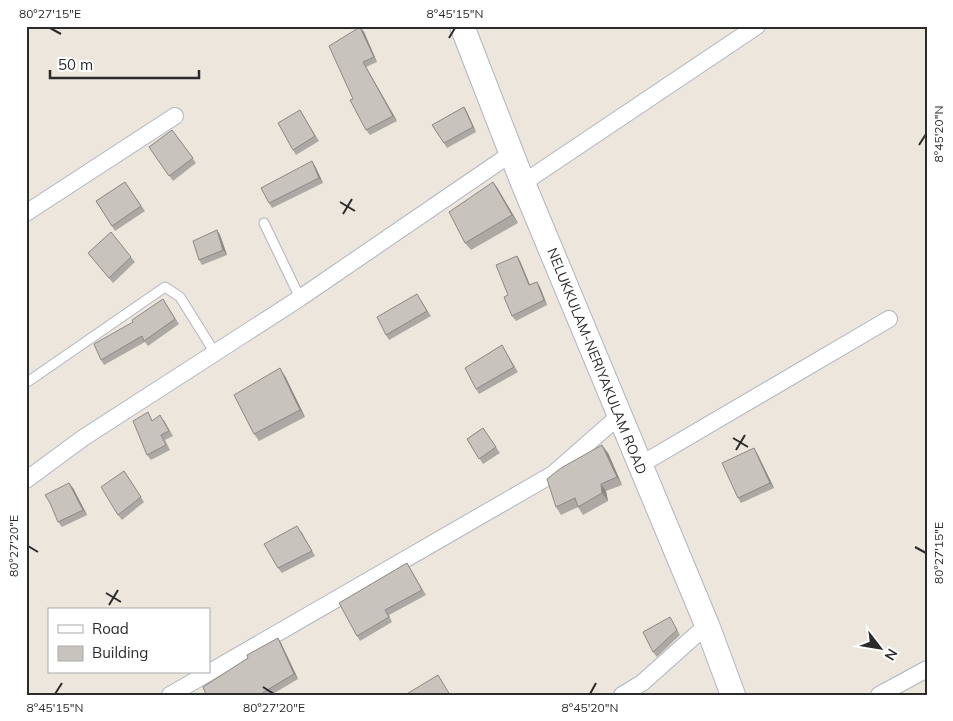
<svg xmlns="http://www.w3.org/2000/svg" width="953" height="721" viewBox="0 0 953 721" font-family="Mulish,sans-serif">
<style>
.lines{fill:none;stroke-linecap:round;stroke-linejoin:round}
.service-casing{stroke:#b1b4bf;stroke-width:11}
.minor-casing{stroke:#b1b4bf;stroke-width:18}
.secondary-casing{stroke:#b1b4bf;stroke-width:26}
.service{stroke:#fff;stroke-width:9}
.minor{stroke:#fff;stroke-width:16}
.secondary{stroke:#fff;stroke-width:24}
.wall{fill:#aca8a3}
.shaded-wall{fill:#8c8884}
.building{fill:#c8c3bd;stroke:#8c8884}
.ticks{fill:none;stroke:#2b2b2b;stroke-width:2}
.labels{text-anchor:middle;dominant-baseline:central;stroke-width:4;stroke-linejoin:round;paint-order:stroke}
.street-label{font-size:14px;fill:#2b2b2b;stroke:#fff}
.neatline{fill:none;stroke:#2b2b2b;stroke-width:2}
.ticks-label{font-size:12px;text-anchor:middle;fill:#2b2b2b}
</style>
<rect width="100%" height="100%" fill="#ede6dd"/>
<g class="lines">
<g class="service-casing">
<g id="service">
<polyline points="264,223 300,298"/>
<polyline points="26,383 165,287 180,297 215,353"/>
</g>
</g>
<g class="minor-casing">
<g id="minor">
<polyline points="523,183 757,26"/>
<polyline points="26,213 175,116"/>
<polyline points="640,465 889,319"/>
<polyline points="26,480 83,438 300,298 512,153"/>
<polyline points="170,695 553,474 619,416"/>
<polyline points="622,695 642,683 707,625"/>
<polyline points="879,695 927,669"/>
</g>
</g>
<g class="secondary-casing">
<polyline id="secondary" points="462,26 523,183 707,625 733,695"/>
</g>
<use href="#service" class="service"/>
<use href="#minor" class="minor"/>
<use href="#secondary" class="secondary"/>
</g>
<g class="wall">
<polygon points="360,27 364,32 377,62 366,67 397,121 370,135 366,130 353,99"/>
<polygon points="464,107 467,112 476,132 447,148 432,125"/>
<polygon points="300,110 319,141 296,155 293,150"/>
<polygon points="172,130 196,163 173,181 149,147"/>
<polygon points="315,166 323,183 272,208 269,203"/>
<polygon points="125,182 145,211 115,231 96,201"/>
<polygon points="493,182 498,189 518,223 471,250 465,243"/>
<polygon points="217,230 220,235 227,255 202,265 199,260"/>
<polygon points="88,253 131,257 135,262 113,283"/>
<polygon points="517,256 520,261 530,285 537,282 540,287 547,305 516,321 512,316 508,295"/>
<polygon points="163,299 179,324 148,346 145,342 104,365 101,360 133,322"/>
<polygon points="420,299 431,316 389,340 386,335"/>
<polygon points="502,345 518,372 479,394 476,389"/>
<polygon points="285,376 305,417 259,441 254,434"/>
<polygon points="151,418 152,420 164,420 173,436 165,440 170,450 151,460 147,455"/>
<polygon points="483,428 500,453 483,464 467,439"/>
<polygon points="608,453 622,485 606,491 608,501 583,515 578,507 561,515 556,507"/>
<polygon points="757,453 774,488 741,503 738,498"/>
<polygon points="124,471 144,502 122,520 118,515"/>
<polygon points="73,488 87,515 62,527 58,522"/>
<polygon points="301,531 315,556 282,573 278,568"/>
<polygon points="407,563 426,595 389,615 392,622 360,641 357,636"/>
<polygon points="673,622 680,635 657,657 653,652"/>
<polygon points="278,638 281,643 298,679 271,695 206,695 248,658"/>
</g>
<g class="shaded-wall">
<polygon points="360,27 364,32 377,62 374,57"/>
<polygon points="363,62 366,67 397,121 393,116"/>
<polygon points="464,107 467,112 476,132 473,127"/>
<polygon points="312,161 315,166 323,183 319,178"/>
<polygon points="493,182 498,189 518,223 512,215"/>
<polygon points="217,230 220,235 227,255 223,250"/>
<polygon points="517,256 520,261 532,290 529,285"/>
<polygon points="537,282 540,287 547,305 544,300"/>
<polygon points="280,368 285,376 305,417 300,410"/>
<polygon points="602,445 608,453 622,485 617,477"/>
<polygon points="754,448 757,453 774,488 770,483"/>
<polygon points="69,483 73,488 87,515 83,510"/>
<polygon points="601,484 606,491 608,501 602,493"/>
<polygon points="278,638 281,643 298,679 294,674"/>
</g>
<g class="building">
<polygon points="360,27 374,57 363,62 393,116 366,130 350,100 353,99 329,46"/>
<polygon points="464,107 473,127 444,143 432,125"/>
<polygon points="300,110 315,136 293,150 278,123"/>
<polygon points="172,130 193,158 169,176 149,147"/>
<polygon points="312,161 319,178 269,203 261,188"/>
<polygon points="125,182 141,206 112,226 96,201"/>
<polygon points="493,182 512,215 465,243 449,212"/>
<polygon points="217,230 223,250 199,260 193,241"/>
<polygon points="111,232 131,257 109,278 88,253"/>
<polygon points="517,256 529,285 537,282 544,300 512,316 504,297 508,295 496,265"/>
<polygon points="417,294 427,311 386,335 377,317"/>
<polygon points="163,299 175,319 144,341 142,336 101,360 94,344 133,322 132,320"/>
<polygon points="502,345 514,367 476,389 465,368"/>
<polygon points="280,368 300,410 254,434 234,395"/>
<polygon points="148,412 152,421 160,415 169,431 161,435 166,445 147,455 133,421"/>
<polygon points="483,428 496,447 479,459 467,439"/>
<polygon points="602,445 617,477 601,484 602,493 578,507 575,498 556,507 547,479 561,468"/>
<polygon points="754,448 770,483 738,498 722,463"/>
<polygon points="124,471 141,497 118,515 101,487"/>
<polygon points="69,483 83,510 58,522 50,503 45,495"/>
<polygon points="297,526 312,551 278,568 264,544"/>
<polygon points="407,563 422,590 385,610 389,617 357,636 339,603"/>
<polygon points="670,617 677,630 653,652 643,632"/>
<polygon points="278,638 294,674 259,695 206,695 203,687 248,658 247,655"/>
<polygon points="438,675 450,695 405,695"/>
</g>
<path class="ticks" d="M50,28L61,34M449,38L455,28M919,145L926,134M340,202L355,211M343,214L352,199M733,438L748,447M736,450L745,435M28,546L38,552M915,547L926,553M106,593L121,602M109,605L118,590M263,687L274,694M55,694L62,683M590,694L596,683"/>
<g class="labels">
<g class="street-label">
<text transform="translate(597 361) rotate(68)">NELUKKULAM-NERIYAKULAM ROAD</text>
</g>
</g>
<rect width="953" height="721" fill="none" stroke="#ffffff" stroke-width="55"/>
<rect x="48" y="608" width="162" height="65" fill="#ffffff" stroke="#aaaaaa"/>
<rect x="58" y="625" width="25" height="8" fill="#ffffff" stroke="#aaaaaa"/>
<text x="92" y="634" font-size="15" fill="#2b2b2b">Road</text>
<rect x="58" y="646" width="25" height="15" fill="#c8c3bd" stroke="#aaaaaa"/>
<text x="92" y="658" font-size="15" fill="#2b2b2b">Building</text>
<g transform="translate(880 648) rotate(121)" stroke="#ffffff" stroke-width="4" paint-order="stroke">
<path d="M0-4L9 19L0 12L-9 19Z" fill="#2b2b2b"/>
<text y="-8" font-size="14" font-weight="bold" text-anchor="middle" fill="#2b2b2b">N</text>
</g>
<path d="M50 70v8h149v-8" fill="none" stroke="#2b2b2b" stroke-width="2.5"/>
<text x="58" y="70" font-size="15" fill="#2b2b2b" stroke="#ffffff" stroke-width="4" paint-order="stroke">50 m</text>
<rect x="28" y="28" width="898" height="666" class="neatline"/>
<g class="ticks-label">
<text x="50" y="18">80°27'15"E</text>
<text x="455" y="18">8°45'15"N</text>
<text transform="translate(939 134) rotate(-90)" y="4">8°45'20"N</text>
<text transform="translate(14 546) rotate(-90)" y="4">80°27'20"E</text>
<text transform="translate(939 553) rotate(-90)" y="4">80°27'15"E</text>
<text x="55" y="712">8°45'15"N</text>
<text x="274" y="712">80°27'20"E</text>
<text x="590" y="712">8°45'20"N</text>
</g>
</svg>
